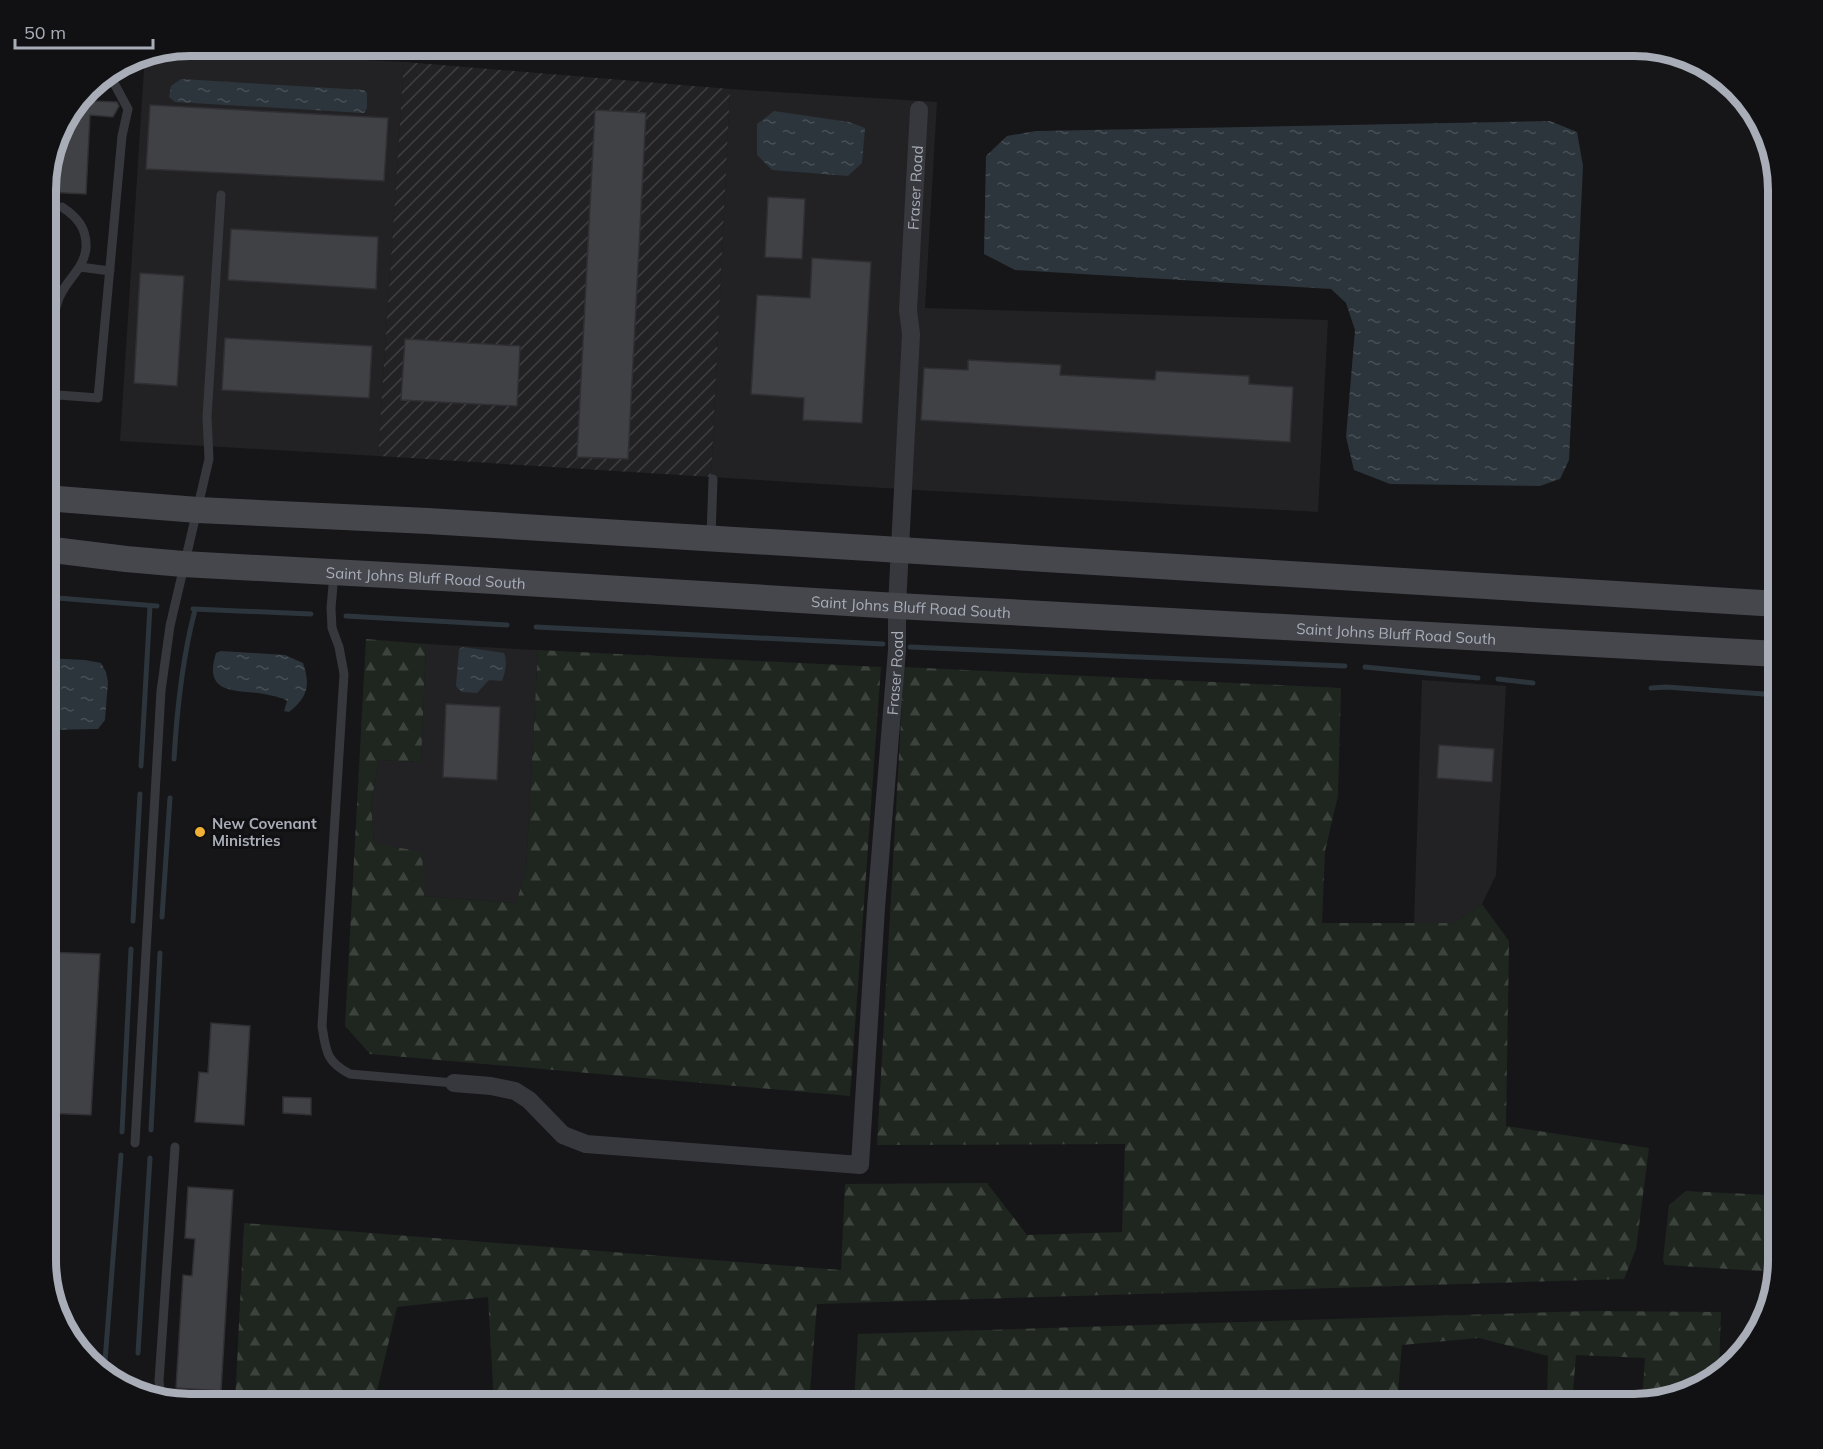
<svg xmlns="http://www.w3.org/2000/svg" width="1823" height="1449" viewBox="0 0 1823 1449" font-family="Mulish,sans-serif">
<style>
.built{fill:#222225}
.industrial{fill:url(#industrial-furrows)}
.green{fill:#1e261f}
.forest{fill:url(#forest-firs)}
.water{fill:url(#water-ripples)}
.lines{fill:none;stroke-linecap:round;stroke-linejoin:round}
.stream{stroke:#2c353c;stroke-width:5}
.building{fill:#404145;stroke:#303034;stroke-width:1.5}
.lane{stroke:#37383d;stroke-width:9}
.street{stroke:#37383d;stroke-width:18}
.secondary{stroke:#45474d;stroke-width:26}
.poi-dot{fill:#f2b134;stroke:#111113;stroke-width:2}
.labels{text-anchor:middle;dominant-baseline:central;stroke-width:6;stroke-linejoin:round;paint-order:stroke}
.street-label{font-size:15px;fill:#a8adb8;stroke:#111113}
.poi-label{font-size:15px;font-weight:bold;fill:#a8adb8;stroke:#111113;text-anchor:start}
.rim{fill:none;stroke:#a8adb8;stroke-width:8}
</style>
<defs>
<pattern id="industrial-furrows" width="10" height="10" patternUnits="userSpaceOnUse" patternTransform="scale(1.5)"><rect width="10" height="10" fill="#222225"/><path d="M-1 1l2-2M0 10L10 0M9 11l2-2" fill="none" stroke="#3f3f43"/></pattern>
<pattern id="forest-firs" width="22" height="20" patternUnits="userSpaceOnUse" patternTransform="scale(1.5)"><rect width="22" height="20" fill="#1e261f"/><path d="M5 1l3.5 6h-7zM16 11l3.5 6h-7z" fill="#3c433d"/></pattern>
<pattern id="water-ripples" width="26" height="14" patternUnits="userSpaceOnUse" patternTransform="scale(1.5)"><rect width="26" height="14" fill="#2c353c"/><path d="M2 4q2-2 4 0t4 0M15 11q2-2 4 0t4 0" fill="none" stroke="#485056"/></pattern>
</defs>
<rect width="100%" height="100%" fill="#161618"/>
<g class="built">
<polygon points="165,50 404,62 378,456 120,441 145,54"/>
<polygon points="730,89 937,102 925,308 1328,320 1318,512 916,490 711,477"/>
<polygon points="426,644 538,650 526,871 516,903 424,896 374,843 371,804 379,760 421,762"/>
<polygon points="1422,680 1506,686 1496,875 1482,904 1453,923 1414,924"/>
</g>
<polygon class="industrial" points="404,62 730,89 711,477 378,456"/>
<polygon class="green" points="178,1389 235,1390 234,1404 189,1404 177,1402"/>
<g class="forest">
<polygon points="366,639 426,644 421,762 379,760 371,804 374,843 422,852 424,896 516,903 526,871 538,650 881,667 850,1096 370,1054 345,1026"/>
<polygon points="904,667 1341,688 1338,796 1325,851 1322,923 1453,923 1482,904 1509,941 1506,1126 1649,1148 1636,1249 1624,1279 817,1304 809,1404 494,1404 488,1297 397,1307 374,1404 235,1404 244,1223 841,1270 845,1184 987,1183 1027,1235 1122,1232 1125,1144 877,1145"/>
<polygon points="1686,1191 1769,1195 1778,1213 1778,1260 1776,1272 1665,1265 1663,1260 1669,1205"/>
<polygon points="1591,1311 1721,1312 1719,1372 1697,1389 1642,1402 1645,1358 1576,1355 1572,1404 1547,1404 1548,1356 1479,1338 1402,1345 1397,1404 854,1404 858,1334"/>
</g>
<g class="water">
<polygon points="181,79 364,90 367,93 367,108 364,113 175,102 169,97 171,86"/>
<polygon points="774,111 849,122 865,128 862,163 848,176 772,170 757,155 757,124"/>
<polygon points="1550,121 1577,132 1583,166 1569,460 1560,479 1540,486 1390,484 1354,470 1346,437 1355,330 1346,303 1331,289 1015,270 984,254 986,156 1007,136 1036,131"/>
<path d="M463,647L504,653C508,661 505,673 502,681L489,680L477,693L462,692L456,686L459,649Z"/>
<path d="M221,651L285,655L303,663C311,686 307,698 289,712L284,711L287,701L282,698C274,696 266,694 258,693C229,690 204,691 216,653Z"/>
<polygon points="45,658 85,660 101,663 106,672 108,682 105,720 98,729 45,730"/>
</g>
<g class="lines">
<g class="stream">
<polyline points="45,597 157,606"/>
<polyline points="193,609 311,614"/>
<polyline points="346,616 507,625"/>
<polyline points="536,627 883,644"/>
<polyline points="910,647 1345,666"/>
<polyline points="1365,667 1478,678"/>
<polyline points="1498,679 1533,683"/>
<polyline points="1651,688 1666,687 1778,695"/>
<path d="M174,759C177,708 182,659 195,610"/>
<polyline points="141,766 150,606"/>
<polyline points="162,917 170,798"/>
<polyline points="133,921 140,794"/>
<polyline points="151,1130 160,953"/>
<polyline points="122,1132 131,949"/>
<polyline points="138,1353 150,1158"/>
<polyline points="104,1374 121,1155"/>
<polyline points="135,1393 137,1381"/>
</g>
</g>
<g class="building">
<polygon points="88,89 92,101 117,102 119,106 113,117 90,115 86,194 45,192 45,180 60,126"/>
<polygon points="150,105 388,118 384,181 146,169"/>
<polygon points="595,110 646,113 628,459 577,457"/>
<polygon points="768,197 805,199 802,259 765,257"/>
<polygon points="231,229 378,237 376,289 228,280"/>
<polygon points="812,258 871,262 862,423 803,420 804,398 751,394 757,295 810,298"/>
<polygon points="140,273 184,276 177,386 134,383"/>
<polygon points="225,338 372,346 369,398 222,390"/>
<polygon points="405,339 520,346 517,406 401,400"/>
<polygon points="968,360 1061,365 1060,375 1155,380 1156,371 1249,376 1249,384 1293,387 1290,442 921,420 924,368 968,370"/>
<polygon points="446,704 500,707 497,780 443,777"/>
<polygon points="1439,745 1494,749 1492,782 1437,778"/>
<polygon points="45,952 100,954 91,1115 45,1113"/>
<polygon points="211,1023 250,1026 244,1125 195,1122 199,1072 208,1073"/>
<polygon points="283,1097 311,1098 311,1115 283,1113"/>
<polygon points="188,1187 233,1190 221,1391 176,1388 183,1275 192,1276 195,1239 185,1238"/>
</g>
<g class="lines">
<g class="lane">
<polyline points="80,267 110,271"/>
<polyline points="45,394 98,398 122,136 128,109 108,72"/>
<path d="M45,450L48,447C50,419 51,392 52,364C52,344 51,323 57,304C63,281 84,271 86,248C87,228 77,217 62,207"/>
<polyline points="711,536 713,479"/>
<path d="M334,574L331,608L332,628L339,647L344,674L322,1026C326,1051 326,1062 350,1074L454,1083"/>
<polyline points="135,1143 161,691 170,626 209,459 207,417 221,195"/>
<polyline points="161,1399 159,1381 175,1147"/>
</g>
<path class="street" id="s1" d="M454,1083L491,1086L515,1091L529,1100L563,1135L586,1144L860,1165L876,908L897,650V606L911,334L908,310L919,110"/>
<g class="secondary">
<polyline points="45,498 198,510 428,521 1778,604"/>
<path id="s2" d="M45,549L126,559L183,564L460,579L897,606L1778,654"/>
</g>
</g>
<circle class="poi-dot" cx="200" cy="832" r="6"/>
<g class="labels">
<g class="street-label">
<text stroke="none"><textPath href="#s1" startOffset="1406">Fraser Road</textPath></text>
<text stroke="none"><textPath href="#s2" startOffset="382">Saint Johns Bluff Road South</textPath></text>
<text stroke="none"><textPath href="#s2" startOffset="868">Saint Johns Bluff Road South</textPath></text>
<text stroke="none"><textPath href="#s2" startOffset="1354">Saint Johns Bluff Road South</textPath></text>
<text stroke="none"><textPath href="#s1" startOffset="920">Fraser Road</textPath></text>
</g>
<g class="poi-label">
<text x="212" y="823">New Covenant<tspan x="212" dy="17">Ministries</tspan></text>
</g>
</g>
<path d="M0 0H1823V1449H0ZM190 56H1634A134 134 0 0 1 1768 190V1260A134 134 0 0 1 1634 1394H190A134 134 0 0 1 56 1260V190A134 134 0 0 1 190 56Z" fill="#111113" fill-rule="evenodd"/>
<path class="rim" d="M190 56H1634A134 134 0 0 1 1768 190V1260A134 134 0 0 1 1634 1394H190A134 134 0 0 1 56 1260V190A134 134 0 0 1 190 56Z"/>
<path d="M15 39v9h138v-9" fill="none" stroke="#a8adb8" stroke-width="3"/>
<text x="24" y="39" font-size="18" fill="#a8adb8" stroke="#111113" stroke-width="4.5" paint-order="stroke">50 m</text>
</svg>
